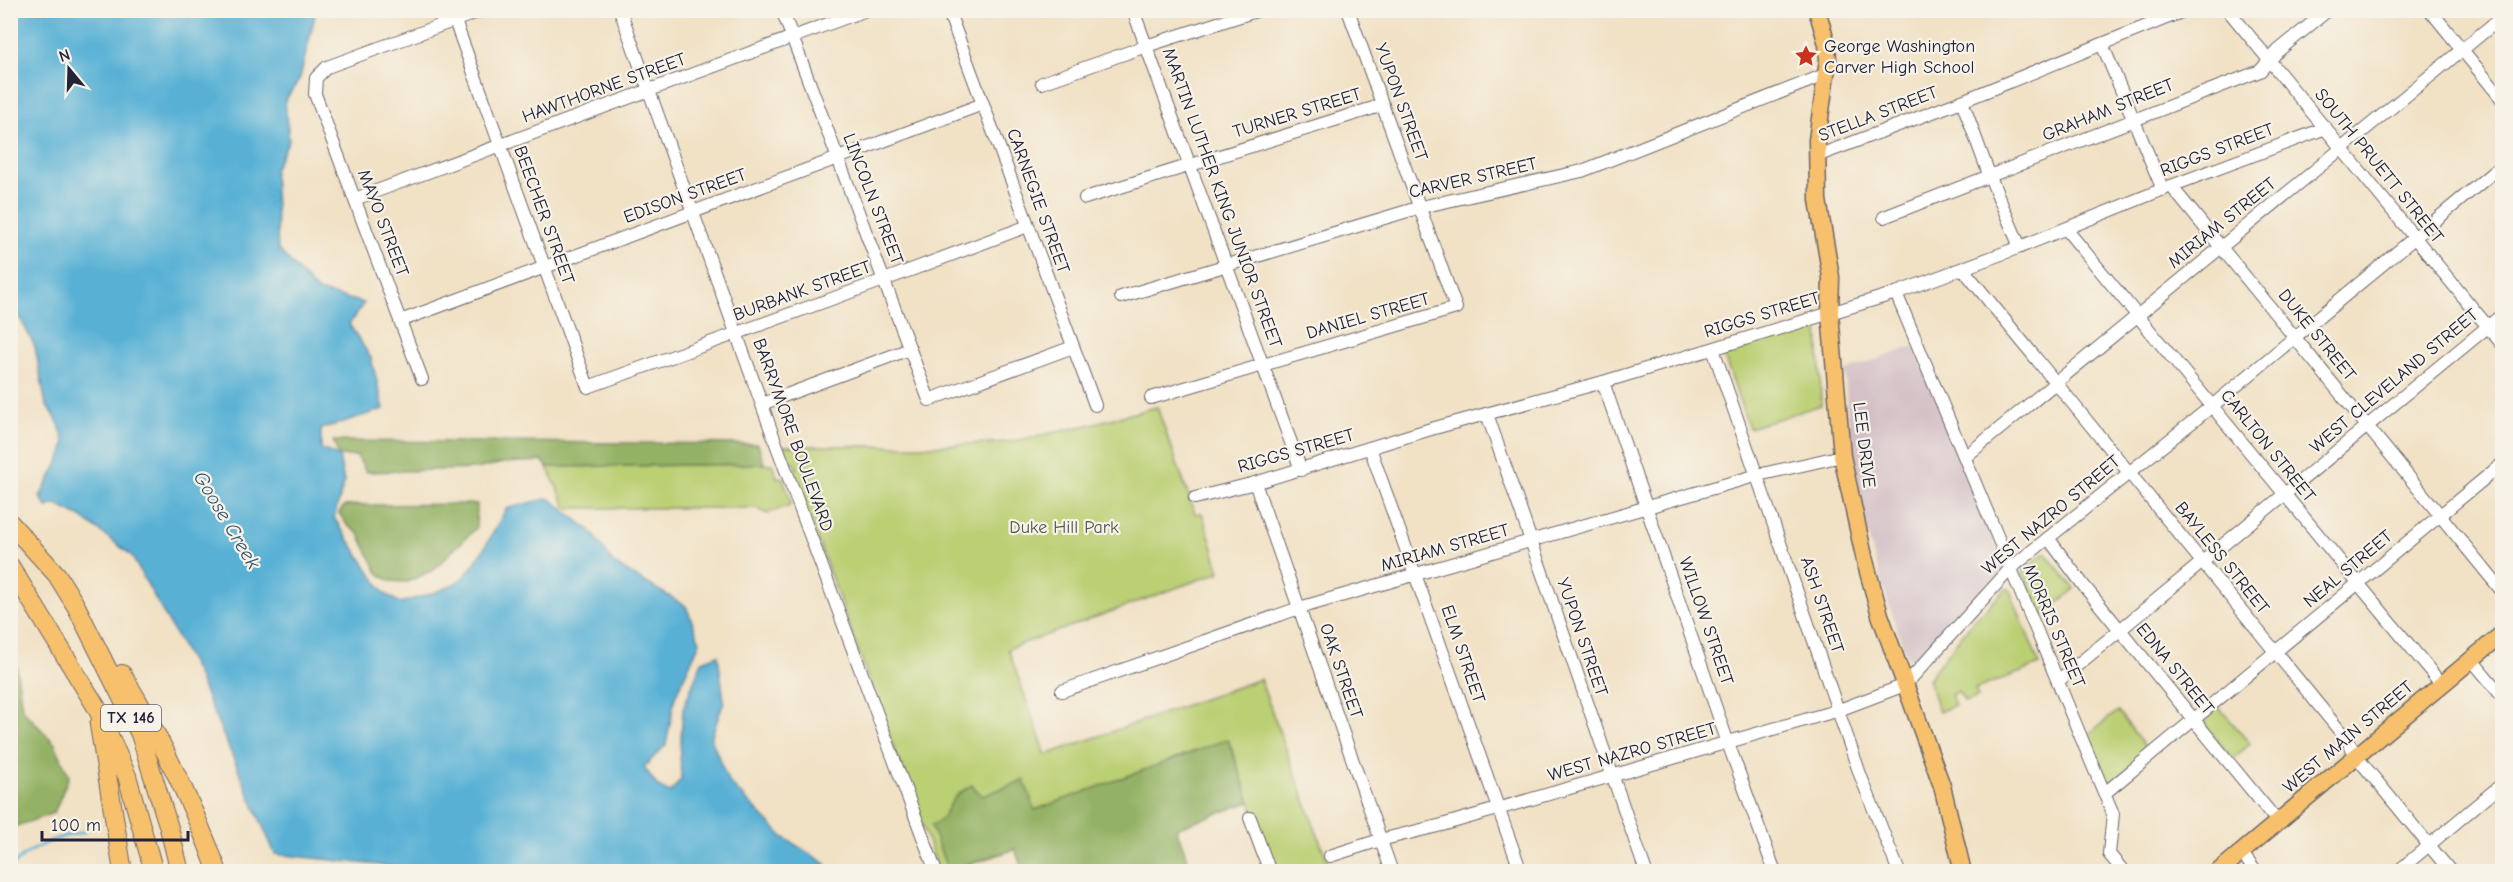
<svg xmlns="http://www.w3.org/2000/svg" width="2513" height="882" viewBox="0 0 2513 882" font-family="'Comic Neue',sans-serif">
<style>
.industrial{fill:#d2bec5}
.green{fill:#bbcf73;stroke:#6e7857;stroke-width:1.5}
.forest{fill:#94b265;stroke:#5b6a50;stroke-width:1.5}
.water{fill:#58b1d5;stroke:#3d6a88;stroke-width:1.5}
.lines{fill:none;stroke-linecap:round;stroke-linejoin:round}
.stream{stroke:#58b1d5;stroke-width:3}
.minor-casing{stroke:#6a656b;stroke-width:14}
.major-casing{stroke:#6a656b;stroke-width:19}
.highway-casing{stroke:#6a656b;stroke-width:20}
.minor{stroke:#fff;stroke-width:12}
.major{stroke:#f7c06c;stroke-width:16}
.highway{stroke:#f7c06c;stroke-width:18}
.labels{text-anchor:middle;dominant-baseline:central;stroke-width:4.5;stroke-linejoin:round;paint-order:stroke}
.shield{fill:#f7f3e8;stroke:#62616f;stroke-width:1.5}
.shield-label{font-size:16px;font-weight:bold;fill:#22223b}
.poi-label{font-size:18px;fill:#22223b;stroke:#f7f3e8;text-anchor:start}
.street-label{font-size:18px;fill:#22223b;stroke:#f7f3e8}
.park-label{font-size:18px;fill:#50564c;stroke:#f7f3e8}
.water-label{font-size:20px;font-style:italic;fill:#355471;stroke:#f7f3e8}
</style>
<rect width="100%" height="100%" fill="#f7f3e8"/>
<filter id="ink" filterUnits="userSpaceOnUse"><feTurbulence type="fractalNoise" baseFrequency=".0167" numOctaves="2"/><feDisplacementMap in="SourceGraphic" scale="12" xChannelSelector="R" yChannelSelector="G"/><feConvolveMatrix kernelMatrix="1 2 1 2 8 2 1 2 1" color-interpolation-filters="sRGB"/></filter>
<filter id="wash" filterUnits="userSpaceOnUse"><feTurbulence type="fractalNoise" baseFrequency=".008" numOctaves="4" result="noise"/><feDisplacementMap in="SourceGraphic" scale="24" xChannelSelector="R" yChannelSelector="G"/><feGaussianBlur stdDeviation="1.35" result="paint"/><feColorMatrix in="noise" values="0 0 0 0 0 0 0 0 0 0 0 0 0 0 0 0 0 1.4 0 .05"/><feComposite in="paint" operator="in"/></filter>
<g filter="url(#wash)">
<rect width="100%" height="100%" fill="#f1e1c5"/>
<polygon class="industrial" points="1914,346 2006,569 1915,660 1907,657 1887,599 1869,539 1859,496 1848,415 1845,371"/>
<g class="green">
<polygon points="1816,322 1818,323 1821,405 1749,428 1724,356 1725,352"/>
<polygon points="1157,407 1195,514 1202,513 1220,572 1008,649 1046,755 1260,679 1331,871 1274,871 1228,739 1023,871 1015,849 951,871 939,871 792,470 797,468 795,463 790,464 782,446 929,446 1009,442 1084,426"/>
<polygon points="772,464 777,477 783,478 791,501 790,505 767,514 757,508 567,508 547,467"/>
<polygon points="2045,553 2075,589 2042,616 2022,571"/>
<polygon points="2006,589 2009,589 2040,665 1975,689 1978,697 1965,702 1958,691 1951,695 1955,705 1939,712 1928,679 1973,621"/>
<polygon points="2218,706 2250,744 2233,759 2201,721"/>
<polygon points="2118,711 2149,752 2113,781 2106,779 2086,736"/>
</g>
<g class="forest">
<polygon points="333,441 758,444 764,464 547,467 543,461 503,463 476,469 366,472 357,456 339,456"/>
<polygon points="477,504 476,528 433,570 407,582 389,581 378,573 359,534 347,525 339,513 344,506 360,505"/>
<polygon points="10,640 14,648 22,709 55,744 69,776 54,813 11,828"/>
<path d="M1228,739L1250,802L1176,828L1192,871H1023L1015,849L948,871L931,826C946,819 946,808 956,796C960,792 967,788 972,785L982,796L1024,780L1035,810Z"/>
</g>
<path class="water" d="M11,11H316L300,78L285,101L289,140L274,170L278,249L317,291L364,303L349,324L371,358L384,409L321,429V449L339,456L344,482L334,518L384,593L400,603C418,597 447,591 461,579C476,567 496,527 506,509L549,498L591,531L614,564L686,606L700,642L675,697L666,745L644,767L658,787L670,793L681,779L680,751L683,709L702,661L718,655L724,701L711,738L728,781L783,837L826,864L828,871L444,872L275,854L195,670L131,555L81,517L55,504L47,507L40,497L60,459L65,443L58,422L46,405L35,347L11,300V275L18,247L11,124L16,39Z"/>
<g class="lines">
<path class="stream" d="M10,868C29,848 57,836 84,832"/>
</g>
</g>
<g filter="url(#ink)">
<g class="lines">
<g class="minor-casing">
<g id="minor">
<polyline points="620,10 775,441 936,872"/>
<polyline points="782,10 929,400 1073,347"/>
<polyline points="948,10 1095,405"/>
<polyline points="1133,10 1301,470"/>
<polyline points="2228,10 2502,344"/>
<polyline points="2430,10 2502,99"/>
<polyline points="455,21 588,387 884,280 1028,226"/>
<polyline points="2102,44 2163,190"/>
<polyline points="1042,83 1146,46 1259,10"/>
<polyline points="1962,101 1990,177 2020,247"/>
<polyline points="1817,156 1962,101 2186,10"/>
<polyline points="2171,186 2502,591"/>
<polyline points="1085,198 1383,105"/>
<polyline points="355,199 866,10"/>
<polyline points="1884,217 2260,71 2278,51 2328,10"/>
<polyline points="2066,229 2442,685"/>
<polyline points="1963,269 2348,741 2356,756 2451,872"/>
<polyline points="1896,293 2113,814 2109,854 2124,872"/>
<polyline points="1121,297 1421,207 1582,171 1827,74"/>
<polyline points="400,321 983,104"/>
<polyline points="1713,349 1861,777 1899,872"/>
<polyline points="422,379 315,94 316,78 327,67 483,10"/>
<polyline points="1603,382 1728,743 1775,872"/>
<polyline points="1151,398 1456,308 1348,10"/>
<polyline points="762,404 910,349"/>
<polyline points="1487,414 1646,872"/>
<polyline points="1370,448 1521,872"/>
<polyline points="1965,457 2502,17"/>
<polyline points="1255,483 1392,872"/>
<polyline points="1195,498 1255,483 1431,429 1603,382 1896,293 2020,247 2171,186 2326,128"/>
<polyline points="2048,538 2084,586 2277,821"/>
<polyline points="2472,660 2502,696"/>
<polyline points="2058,681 2502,315"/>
<polyline points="1062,691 1299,608 1758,475 1842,456"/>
<polyline points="2105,793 2502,464"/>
<polyline points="1250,818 1270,872"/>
<polyline points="2241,852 2256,872"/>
<polyline points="1330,856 1380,840 1442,825 1839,710 1905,685 2011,568 2212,406 2502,165"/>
<polyline points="2397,872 2502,784"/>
</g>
</g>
<g class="major-casing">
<g id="major">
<polyline points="1817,10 1827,44 1828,60 1817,140 1818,200 1831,277 1830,313 1842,456 1865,561 1880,615 1942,786 1963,872"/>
<polyline points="2218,872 2502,634"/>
</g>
</g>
<g class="highway-casing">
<g id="highway">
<polyline points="10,523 57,575 76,606 140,734 169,828 180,872"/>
<polyline points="10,566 97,708 127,776 154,872"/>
<path d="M122,674C160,737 192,802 218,872"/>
<polyline points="99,725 123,872"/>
</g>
</g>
<use href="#minor" class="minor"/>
<use href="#major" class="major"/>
<use href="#highway" class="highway"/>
</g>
</g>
<defs>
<g id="sight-bare" transform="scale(1.8)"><path d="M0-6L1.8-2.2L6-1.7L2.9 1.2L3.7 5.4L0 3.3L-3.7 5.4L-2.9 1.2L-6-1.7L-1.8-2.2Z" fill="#c8321e" stroke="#f7f3e8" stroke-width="2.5" paint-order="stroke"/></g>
</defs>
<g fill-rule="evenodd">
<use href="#sight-bare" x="1806" y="56"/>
</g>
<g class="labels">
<rect class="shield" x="101" y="705" width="60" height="26" rx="4.5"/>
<g class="shield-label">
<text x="131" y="718">TX 146</text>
</g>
<g class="poi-label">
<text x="1824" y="46">George Washington<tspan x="1824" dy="21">Carver High School</tspan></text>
</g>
<g class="street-label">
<text transform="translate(604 88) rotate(-20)">HAWTHORNE STREET</text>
<text transform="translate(1401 102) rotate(70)">YUPON STREET</text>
<text transform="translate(2108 110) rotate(-22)">GRAHAM STREET</text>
<text transform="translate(1297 113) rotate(-17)">TURNER STREET</text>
<text transform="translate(1878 114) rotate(-21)">STELLA STREET</text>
<text transform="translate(2217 150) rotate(-21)">RIGGS STREET</text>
<text transform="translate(2379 166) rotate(51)">SOUTH PRUETT STREET</text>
<text transform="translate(1473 178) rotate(-13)">CARVER STREET</text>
<text transform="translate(685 196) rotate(-20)">EDISON STREET</text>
<text transform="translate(1222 198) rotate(70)">MARTIN LUTHER KING JUNIOR STREET</text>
<text transform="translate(873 199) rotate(69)">LINCOLN STREET</text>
<text transform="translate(1038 201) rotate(70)">CARNEGIE STREET</text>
<text transform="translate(544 215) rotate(70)">BEECHER STREET</text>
<text transform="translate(383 223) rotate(69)">MAYO STREET</text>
<text transform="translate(2222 223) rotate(-39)">MIRIAM STREET</text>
<text transform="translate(802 291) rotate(-20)">BURBANK STREET</text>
<text transform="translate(1762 315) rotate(-17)">RIGGS STREET</text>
<text transform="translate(1368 316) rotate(-16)">DANIEL STREET</text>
<text transform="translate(2317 335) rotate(51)">DUKE STREET</text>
<text transform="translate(2394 381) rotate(-40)">WEST CLEVELAND STREET</text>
<text transform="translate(793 435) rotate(70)">BARRYMORE BOULEVARD</text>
<text transform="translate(1864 445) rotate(83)">LEE DRIVE</text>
<text transform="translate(2268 446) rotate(51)">CARLTON STREET</text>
<text transform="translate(1296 451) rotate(-16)">RIGGS STREET</text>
<text transform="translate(2051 515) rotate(-40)">WEST NAZRO STREET</text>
<text transform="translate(1445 548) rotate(-16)">MIRIAM STREET</text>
<text transform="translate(2222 558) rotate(51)">BAYLESS STREET</text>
<text transform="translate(2348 569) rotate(-40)">NEAL STREET</text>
<text transform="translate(1822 605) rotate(71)">ASH STREET</text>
<text transform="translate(1706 621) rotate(71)">WILLOW STREET</text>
<text transform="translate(2054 626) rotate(67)">MORRIS STREET</text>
<text transform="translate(1582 637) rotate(71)">YUPON STREET</text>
<text transform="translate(1463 654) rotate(71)">ELM STREET</text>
<text transform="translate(2175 669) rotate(51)">EDNA STREET</text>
<text transform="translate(1341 671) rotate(71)">OAK STREET</text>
<text transform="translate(2348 737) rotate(-40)">WEST MAIN STREET</text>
<text transform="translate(1632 752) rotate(-16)">WEST NAZRO STREET</text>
</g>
<g class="park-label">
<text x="1064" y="527">Duke Hill Park</text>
</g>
<g class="water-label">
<text transform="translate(227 520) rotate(59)">Goose Creek</text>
</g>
</g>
<rect width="2513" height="882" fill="none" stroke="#f7f3e8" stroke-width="36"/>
<g transform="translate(69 69) rotate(341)" stroke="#f7f3e8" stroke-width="4.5" paint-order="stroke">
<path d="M0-4.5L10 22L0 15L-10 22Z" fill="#22223b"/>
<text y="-9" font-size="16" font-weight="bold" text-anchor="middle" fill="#22223b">N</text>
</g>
<path d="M42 831v9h146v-9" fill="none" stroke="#22223b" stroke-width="3"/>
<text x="51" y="831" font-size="18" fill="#22223b" stroke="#f7f3e8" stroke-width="4.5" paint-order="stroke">100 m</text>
</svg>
